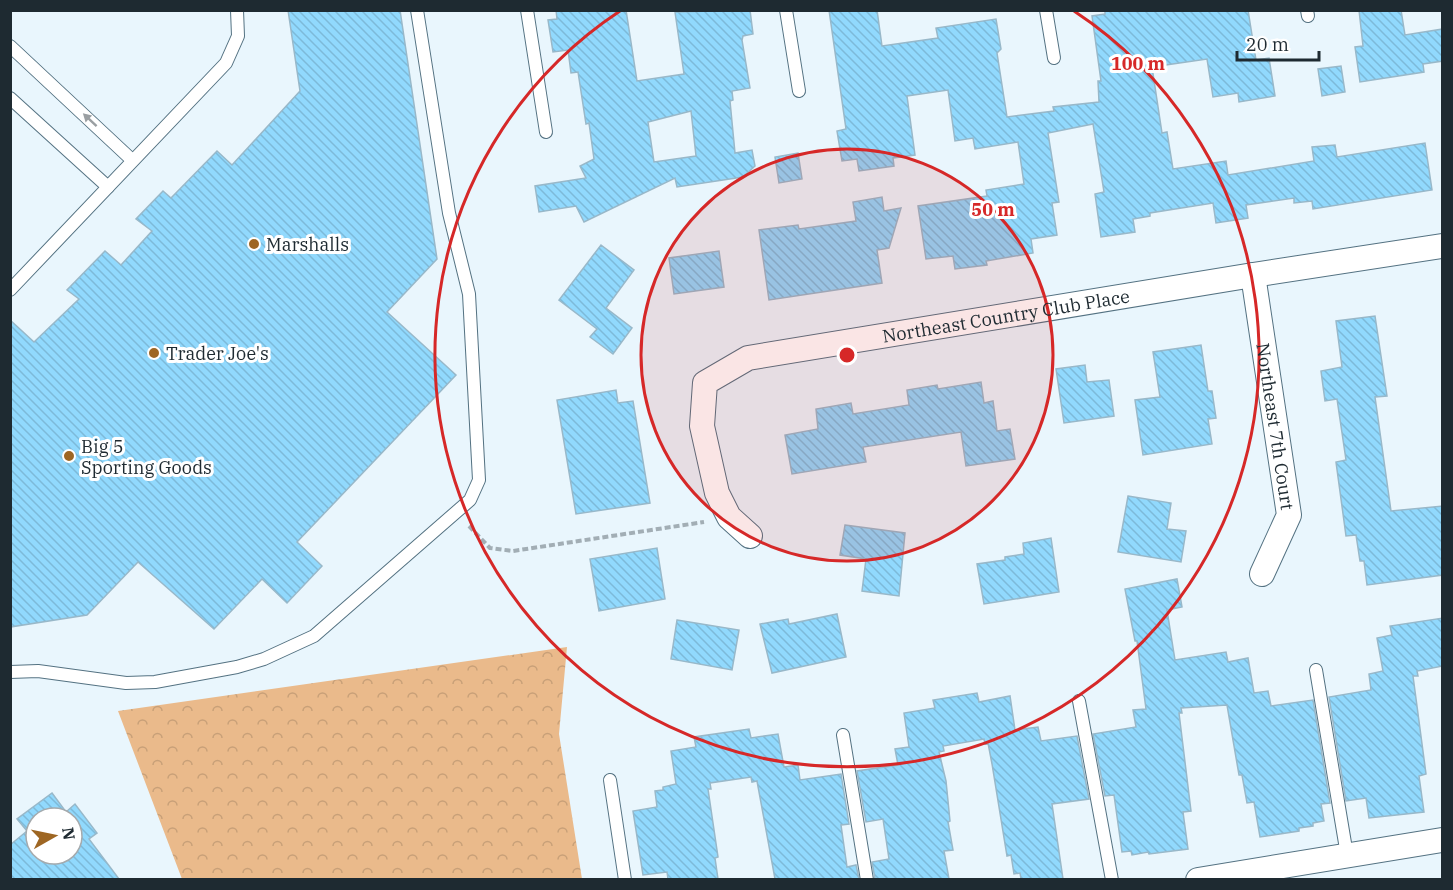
<svg xmlns="http://www.w3.org/2000/svg" width="1453" height="890" viewBox="0 0 1453 890" font-family="'IBM Plex Serif',serif">
<style>
.forest{fill:url(#forest-crowns)}
.building{fill:url(#building-back-hatch);stroke:#98b8c9;stroke-width:1.5;fill-rule:evenodd}
.lines{fill:none;stroke-linecap:round;stroke-linejoin:round}
.service-casing{stroke:#547282;stroke-width:14}
.minor-casing{stroke:#547282;stroke-width:26}
.path{stroke:#a2aeb5;stroke-width:4;stroke-dasharray:6 3;stroke-linecap:butt}
.service{stroke:#fff;stroke-width:12}
.minor{stroke:#fff;stroke-width:24}
.oneway{fill:#9a9fa2}
.ring{fill:none;stroke:#d62828;stroke-width:3}
.poi-dot{fill:#9e6623;stroke:#fff;stroke-width:2}
.labels{text-anchor:middle;dominant-baseline:central;stroke-width:6;stroke-linejoin:round;paint-order:stroke}
.poi-label{font-size:18px;fill:#1e2a31;stroke:#fff;text-anchor:start}
.street-label{font-size:18px;fill:#1e2a31;stroke:#fff}
.centre{fill:#d62828;stroke:#fff;stroke-width:3}
.ring-label{font-size:18px;text-anchor:middle;font-weight:bold;fill:#d62828;stroke:#fff;stroke-width:6;stroke-linejoin:round;paint-order:stroke}
</style>
<defs>
<pattern id="forest-crowns" width="20" height="18" patternUnits="userSpaceOnUse" patternTransform="scale(1.5)"><rect width="20" height="18" fill="#eaba8b"/><path d="M2 6a3 3 0 1 1 6 0M12 15a3 3 0 1 1 6 0" fill="none" stroke="#c8a078"/></pattern>
<pattern id="building-back-hatch" width="6" height="6" patternUnits="userSpaceOnUse" patternTransform="scale(1.5)"><rect width="6" height="6" fill="#91d9fd"/><path d="M-1 5l2 2M0 0l6 6M5-1l2 2" fill="none" stroke="#7dbad9"/></pattern>
</defs>
<rect width="100%" height="100%" fill="#e9f6fd"/>
<polygon class="forest" points="567,647 559,734 582,879 182,879 118,711"/>
<g class="building">
<polygon points="288,10 400,10 437,259 387,312 456,375 297,542 322,566 287,603 262,579 214,629 138,562 87,615 10,627 10,320 34,342 79,299 67,290 105,251 121,265 152,231 136,219 163,191 171,198 217,151 232,165 300,91"/>
<path d="M556,10H626L637,81L684,74L675,12L750,10L753,34L743,36L742,40L750,88L732,91L733,100L730,101L735,153L752,150L755,166L743,177L677,187L675,178L584,222L576,206L539,212L535,186L586,178L580,166L594,159L589,123L586,124L578,72L571,73L568,50L553,52L548,20L557,19ZM691,111L696,156L654,162L648,122Z"/>
<polygon points="829,10 877,10 882,46 938,38 936,28 996,19 1001,49 997,53 1007,117 1054,111 1053,107 1099,102 1098,81 1101,81 1092,16 1105,14 1105,10 1248,10 1256,60 1269,58 1275,96 1239,102 1238,93 1213,97 1207,59 1152,67 1162,133 1167,132 1173,169 1226,161 1228,175 1314,161 1312,147 1335,145 1337,157 1425,143 1432,190 1313,209 1312,201 1294,203 1294,198 1246,205 1248,218 1216,223 1213,203 1150,213 1150,216 1133,219 1135,232 1101,237 1095,194 1104,192 1093,124 1048,133 1059,202 1052,203 1057,235 1031,239 1033,253 986,261 987,265 955,269 953,256 926,259 918,206 987,196 986,190 1024,184 1018,142 975,149 973,138 955,141 948,90 907,96 915,155 893,158 894,166 859,171 857,159 842,161 837,131 846,129"/>
<polygon points="1359,10 1401,10 1405,35 1443,29 1443,61 1423,64 1424,72 1360,82 1355,47 1363,46"/>
<polygon points="1341,66 1345,92 1322,96 1318,69"/>
<polygon points="798,153 802,179 779,183 775,157"/>
<polygon points="882,197 884,211 901,208 889,248 877,250 882,283 769,300 759,230 798,225 799,229 856,221 853,202"/>
<polygon points="601,245 634,270 606,308 632,328 613,354 590,337 597,329 559,300"/>
<polygon points="719,251 724,287 674,294 669,258"/>
<polygon points="1375,316 1387,396 1375,397 1391,511 1443,506 1443,575 1367,585 1364,561 1360,561 1356,535 1346,536 1336,462 1346,460 1337,399 1325,401 1321,371 1342,367 1336,321"/>
<polygon points="1201,345 1208,391 1212,391 1216,418 1208,419 1212,444 1143,455 1135,400 1160,397 1153,352"/>
<polygon points="1085,365 1087,382 1109,380 1114,416 1064,423 1056,369"/>
<polygon points="981,382 984,403 993,401 997,431 1010,429 1015,459 966,466 961,432 863,447 866,462 792,474 785,435 818,429 816,409 851,403 853,414 909,405 907,390 937,385 938,389"/>
<polygon points="616,390 618,403 633,401 650,503 576,514 557,400"/>
<polygon points="1128,496 1171,503 1167,529 1186,531 1181,562 1118,552"/>
<polygon points="845,525 905,533 899,596 862,591 866,559 840,555"/>
<polygon points="1051,538 1059,592 984,604 977,564 1005,560 1005,557 1024,554 1023,543"/>
<polygon points="657,548 665,599 599,611 590,559"/>
<polygon points="1177,579 1182,607 1167,610 1175,660 1226,652 1228,662 1248,658 1254,693 1268,691 1271,706 1313,700 1330,803 1321,804 1324,821 1313,823 1313,826 1299,828 1299,831 1260,837 1254,802 1247,803 1242,775 1239,775 1227,705 1181,708 1182,713 1179,713 1191,811 1183,812 1188,849 1149,854 1148,852 1132,855 1131,851 1122,852 1114,795 1105,796 1093,734 1136,727 1133,710 1146,709 1137,641 1135,641 1125,589"/>
<polygon points="837,614 846,657 772,673 760,624 788,619 789,624"/>
<polygon points="1443,618 1443,666 1417,671 1418,676 1413,676 1426,774 1419,776 1424,812 1369,818 1366,798 1346,801 1329,697 1371,690 1369,674 1383,671 1377,638 1392,635 1390,626"/>
<polygon points="677,620 739,630 732,670 671,659"/>
<polygon points="977,693 979,702 1010,696 1015,730 1038,727 1041,741 1077,736 1089,799 1052,804 1063,879 1021,879 1020,873 1014,874 1011,855 1007,856 992,764 988,743 985,744 984,739 943,746 944,751 939,752 946,781 950,821 948,822 953,850 944,851 949,879 875,879 872,862 889,859 883,819 866,822 857,771 898,765 895,749 909,747 904,713 935,708 933,700"/>
<polygon points="749,729 751,738 778,734 784,767 798,765 800,780 841,774 849,824 841,825 847,867 856,865 859,879 775,879 757,781 752,782 751,777 710,783 711,789 708,789 718,857 715,858 718,879 668,879 667,872 643,875 633,811 657,807 655,791 663,790 663,787 676,784 671,751 696,747 694,737"/>
<path d="M52,793L66,812L75,804L97,833L89,839L119,879H10V845L27,831L17,819ZM36,818H72V854H36Z"/>
</g>
<g class="lines">
<g class="service-casing">
<g id="service">
<polyline points="527,10 546,132"/>
<polyline points="786,10 799,91"/>
<polyline points="1046,10 1054,58"/>
<polyline points="1307,10 1308,16"/>
<polyline points="10,46 132,160"/>
<polyline points="10,98 108,187"/>
<polyline points="10,290 226,63 238,36 237,10"/>
<polyline points="1316,670 1347,855"/>
<polyline points="10,672 38,671 126,683 155,682 237,667 264,659 314,636 470,500 479,480 469,294 449,213 417,10"/>
<polyline points="1079,701 1112,880"/>
<polyline points="843,735 867,880"/>
<polyline points="610,780 625,880"/>
</g>
</g>
<g class="minor-casing">
<g id="minor">
<path id="s1" d="M1253,275L1289,515L1262,574"/>
<path id="s2" d="M750,536L729,517L717,493L702,426L705,383L748,358L1253,275L1442,246"/>
<polyline points="1198,880 1442,840"/>
</g>
</g>
<polyline class="path" points="469,526 490,548 513,551 704,522"/>
<use href="#service" class="service"/>
<use href="#minor" class="minor"/>
</g>
<defs><path id="oneway-solid" d="M-6-.8H1V-3.2L6.5 0L1 3.2V.8H-6Z" transform="scale(1.5)"/></defs>
<use class="oneway" href="#oneway-solid" transform="translate(90 120) rotate(-137)"/>
<circle cx="847" cy="355" r="206" fill="#d62828" fill-opacity=".12"/>
<g class="ring">
<circle cx="847" cy="355" r="206"/>
<path d="M1074 11A412 412 0 1 1 620 11"/>
</g>
<g class="poi-dot">
<circle cx="254" cy="244" r="6"/>
<circle cx="154" cy="353" r="6"/>
<circle cx="69" cy="456" r="6"/>
</g>
<g class="labels">
<g class="poi-label">
<text x="266" y="244">Marshalls</text>
<text x="166" y="353">Trader Joe's</text>
<text x="81" y="446">Big 5<tspan x="81" dy="21">Sporting Goods</tspan></text>
</g>
<g class="street-label">
<text stroke="none"><textPath href="#s2" startOffset="478">Northeast Country Club Place</textPath></text>
<text stroke="none"><textPath href="#s1" startOffset="153">Northeast 7th Court</textPath></text>
</g>
</g>
<circle cx="847" cy="355" r="9" class="centre"/>
<g class="ring-label">
<text x="1138" y="70">100 m</text>
<text x="993" y="216">50 m</text>
</g>
<rect width="1453" height="890" fill="none" stroke="#1e2a31" stroke-width="24"/>
<g transform="translate(54 836) rotate(81)"><circle r="28" fill="#ffffff" stroke="#a5aaad" stroke-width="1.5"/>
<path d="M0-4.5L10 22L0 15L-10 22Z" fill="#9e6623"/>
<text y="-9" font-size="16" font-weight="bold" text-anchor="middle" fill="#1e2a31">N</text>
</g>
<path d="M1237 51v9h82v-9" fill="none" stroke="#1e2a31" stroke-width="3"/>
<text x="1246" y="51" font-size="18" fill="#1e2a31" stroke="#ffffff" stroke-width="4.5" paint-order="stroke">20 m</text>
</svg>
